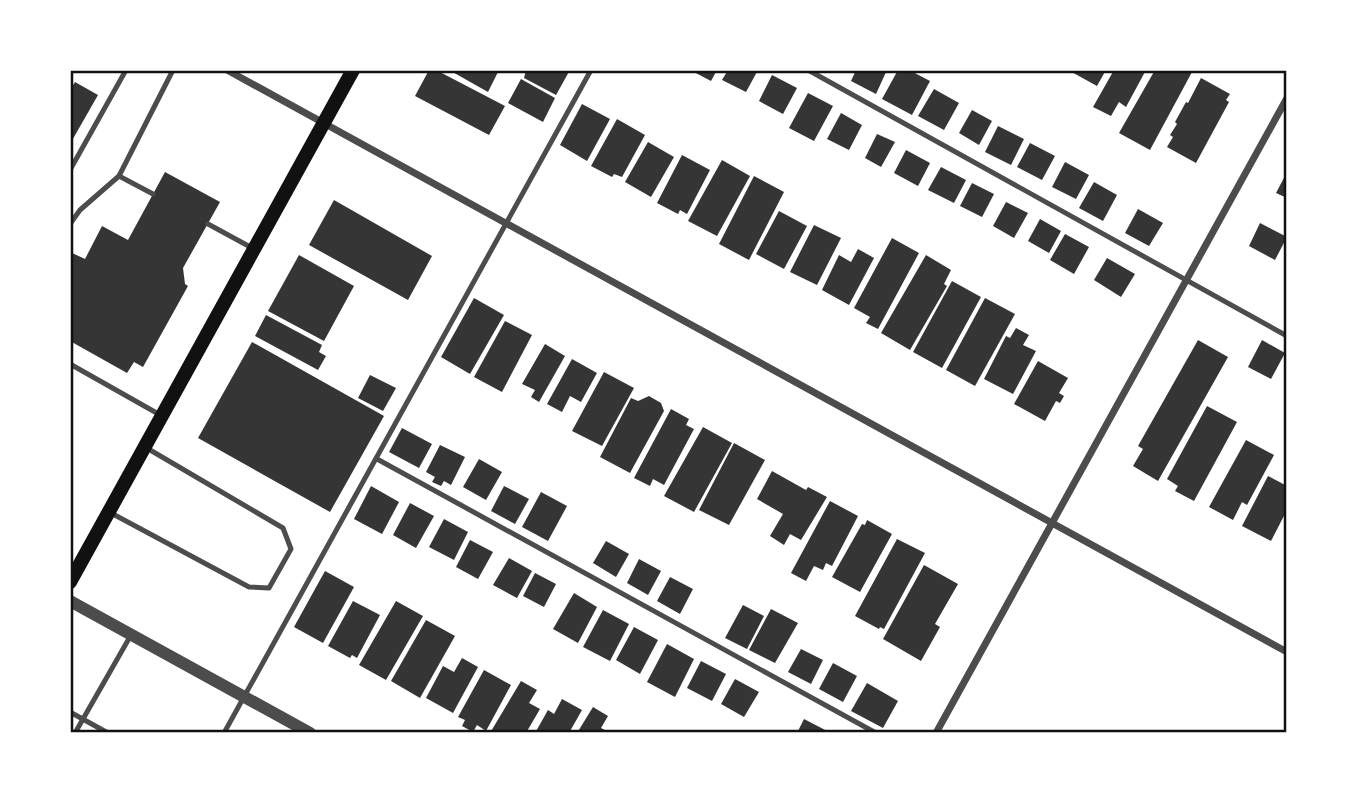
<svg xmlns="http://www.w3.org/2000/svg" width="1357" height="803" viewBox="0 0 1357 803" font-family="'PT Sans Narrow',sans-serif">
<style>
.building{fill:#353535}
.lines{fill:none;stroke-linecap:round;stroke-linejoin:round}
.service{stroke:#4c4c4c;stroke-width:5}
.minor{stroke:#4c4c4c;stroke-width:7}
.tertiary{stroke:#4c4c4c;stroke-width:12}
.secondary{stroke:#111;stroke-width:14}
.neatline{fill:none;stroke:#111;stroke-width:2.5}
</style>
<rect width="100%" height="100%" fill="#fff"/>
<g class="building">
<polygon points="429,70 436,70 505,106 489,135 415,96"/>
<polygon points="449,70 499,70 488,92"/>
<polygon points="526,70 570,70 556,95 524,78"/>
<polygon points="690,70 717,70 711,81"/>
<polygon points="728,70 758,70 746,92 722,80"/>
<polygon points="856,70 887,70 876,94 851,81"/>
<polygon points="898,70 909,70 930,81 912,115 882,99"/>
<polygon points="1068,70 1106,70 1097,86"/>
<polygon points="1114,70 1146,70 1126,107 1119,102 1111,116 1093,107"/>
<polygon points="1155,70 1191,70 1192,72 1150,150 1119,133"/>
<polygon points="772,75 797,88 783,114 759,101"/>
<polygon points="1201,78 1230,94 1226,100 1229,102 1196,163 1167,147 1173,137 1170,135 1177,124 1175,122 1186,102 1188,103"/>
<polygon points="521,79 555,98 543,122 508,103"/>
<polygon points="75,82 98,95 70,144 70,90"/>
<polygon points="934,89 959,103 944,130 918,116"/>
<polygon points="808,93 833,106 814,141 789,128"/>
<polygon points="582,104 610,119 587,161 560,145"/>
<polygon points="972,110 992,121 979,145 959,133"/>
<polygon points="841,113 862,125 849,150 827,139"/>
<polygon points="617,119 645,135 622,177 614,174 612,177 591,166"/>
<polygon points="998,126 1024,139 1011,165 985,152"/>
<polygon points="877,134 895,142 881,167 865,158"/>
<polygon points="648,142 674,157 651,197 625,182"/>
<polygon points="1030,143 1055,156 1042,180 1017,167"/>
<polygon points="906,150 930,163 918,186 894,173"/>
<polygon points="682,155 710,170 687,214 680,210 678,214 657,203"/>
<polygon points="722,160 750,176 717,236 688,221"/>
<polygon points="1065,162 1089,175 1076,199 1052,187"/>
<polygon points="941,167 966,180 954,203 928,190"/>
<polygon points="165,172 220,202 183,268 185,284 188,286 143,367 134,362 127,373 70,341 70,252 85,259 102,226 128,240"/>
<polygon points="1287,172 1287,198 1276,193"/>
<polygon points="754,176 784,192 749,260 719,244"/>
<polygon points="1094,182 1117,195 1103,221 1079,208"/>
<polygon points="972,183 994,194 982,217 960,206"/>
<polygon points="334,200 432,256 408,300 309,245"/>
<polygon points="1006,202 1028,213 1014,238 993,226"/>
<polygon points="1138,209 1163,223 1149,246 1125,233"/>
<polygon points="779,211 807,226 784,269 756,254"/>
<polygon points="1040,219 1061,231 1049,253 1028,241"/>
<polygon points="1260,223 1287,237 1275,260 1249,246"/>
<polygon points="814,225 841,238 817,285 790,272"/>
<polygon points="1065,234 1089,247 1074,274 1050,260"/>
<polygon points="892,238 919,253 878,329 866,323 870,317 854,308"/>
<polygon points="858,249 874,258 849,305 822,290 839,255 851,262"/>
<polygon points="299,255 354,286 324,341 268,311"/>
<polygon points="926,255 951,270 944,284 947,286 910,350 881,333"/>
<polygon points="1107,258 1135,274 1121,297 1094,280"/>
<polygon points="952,281 981,297 942,368 913,352"/>
<polygon points="474,298 504,315 470,374 441,357"/>
<polygon points="985,298 1015,314 975,386 946,370"/>
<polygon points="266,315 322,345 319,352 326,356 318,370 255,336"/>
<polygon points="505,321 532,335 502,392 474,377"/>
<polygon points="1016,328 1029,335 1023,345 1036,351 1013,394 984,379 1006,336 1010,338"/>
<polygon points="1198,340 1228,357 1158,481 1133,466 1143,449 1138,446"/>
<polygon points="1262,340 1285,353 1271,379 1248,367"/>
<polygon points="252,342 384,416 330,512 198,438"/>
<polygon points="545,344 565,356 539,402 531,397 535,390 522,384"/>
<polygon points="572,359 597,373 581,402 570,396 562,412 547,404"/>
<polygon points="1038,361 1068,378 1059,393 1064,396 1060,403 1056,401 1045,421 1014,404"/>
<polygon points="604,372 634,388 602,446 572,431"/>
<polygon points="370,375 396,388 383,411 358,398"/>
<polygon points="649,396 661,403 664,411 630,473 600,457 631,398 638,401"/>
<polygon points="1207,406 1237,422 1194,501 1175,491 1178,486 1167,479"/>
<polygon points="671,409 689,419 686,425 694,429 664,485 653,479 650,486 634,478"/>
<polygon points="703,427 732,443 694,512 664,496"/>
<polygon points="402,428 432,444 419,468 389,452"/>
<polygon points="1246,440 1274,455 1247,505 1242,502 1233,520 1209,507"/>
<polygon points="734,443 765,460 729,525 699,510"/>
<polygon points="440,445 465,457 451,485 444,481 441,486 432,482 435,477 426,472"/>
<polygon points="479,459 502,472 486,500 463,487"/>
<polygon points="772,471 806,490 808,487 827,497 801,540 790,534 784,545 770,536 783,514 757,499"/>
<polygon points="1268,476 1287,486 1287,510 1271,541 1242,526"/>
<polygon points="371,486 399,502 382,534 354,519"/>
<polygon points="504,486 529,499 515,524 491,511"/>
<polygon points="541,492 567,506 548,541 522,527"/>
<polygon points="830,501 858,516 832,566 826,563 823,570 814,566 806,581 791,573"/>
<polygon points="410,503 434,516 416,548 393,535"/>
<polygon points="444,519 468,532 454,560 429,547"/>
<polygon points="867,520 892,534 860,592 832,577 862,524 865,525"/>
<polygon points="897,539 925,553 884,629 880,627 879,629 855,616"/>
<polygon points="470,540 493,552 478,579 456,567"/>
<polygon points="606,541 629,554 616,577 593,563"/>
<polygon points="509,558 532,571 517,598 493,585"/>
<polygon points="639,559 661,571 648,595 627,583"/>
<polygon points="924,565 958,584 935,624 940,627 921,661 883,639"/>
<polygon points="325,571 354,587 323,643 294,627"/>
<polygon points="535,573 556,584 544,607 523,596"/>
<polygon points="670,577 693,589 680,614 657,601"/>
<polygon points="574,593 597,607 578,643 553,629"/>
<polygon points="353,601 380,615 357,658 352,655 350,658 328,646"/>
<polygon points="396,601 423,616 386,680 359,665"/>
<polygon points="743,605 764,616 747,649 725,638"/>
<polygon points="771,609 798,623 775,663 749,650"/>
<polygon points="603,610 629,624 610,661 583,647"/>
<polygon points="426,620 455,636 420,698 391,681"/>
<polygon points="634,627 658,640 640,674 616,660"/>
<polygon points="667,644 694,659 675,697 647,682"/>
<polygon points="801,649 823,660 811,684 788,672"/>
<polygon points="462,658 478,667 453,713 426,698 443,666 454,672"/>
<polygon points="701,661 726,674 712,701 687,688"/>
<polygon points="833,663 857,676 843,702 819,689"/>
<polygon points="484,670 511,685 486,731 477,725 473,732 462,726 465,720 458,717"/>
<polygon points="735,679 759,692 744,717 721,704"/>
<polygon points="521,681 537,690 529,703 540,709 526,733 490,733"/>
<polygon points="867,683 898,701 883,728 851,711"/>
<polygon points="562,699 582,710 569,733 535,733 548,710 554,714"/>
<polygon points="593,707 608,716 601,728 611,733 577,733"/>
<polygon points="804,719 831,733 797,733"/>
</g>
<g class="lines">
<g class="service">
<polyline points="808,70 1287,336"/>
<polyline points="70,170 126,70"/>
<polyline points="119,176 153,194"/>
<polyline points="70,224 80,210 119,176 173,70"/>
<polyline points="208,224 254,249"/>
<polyline points="70,364 162,416"/>
<polyline points="377,459 876,733"/>
<polyline points="111,513 249,587 269,588 291,549 283,528 145,447"/>
<polyline points="70,712 108,733"/>
<polyline points="75,733 131,635"/>
<polyline points="224,733 591,70"/>
</g>
<g class="minor">
<polyline points="227,70 1287,652"/>
<polyline points="936,733 1287,98"/>
</g>
<polyline class="tertiary" points="70,601 310,733"/>
<polyline class="secondary" points="70,582 353,70"/>
</g>
<rect width="1357" height="803" fill="none" stroke="#ffffff" stroke-width="144"/>
<rect x="72" y="72" width="1213" height="659" class="neatline"/>
</svg>
